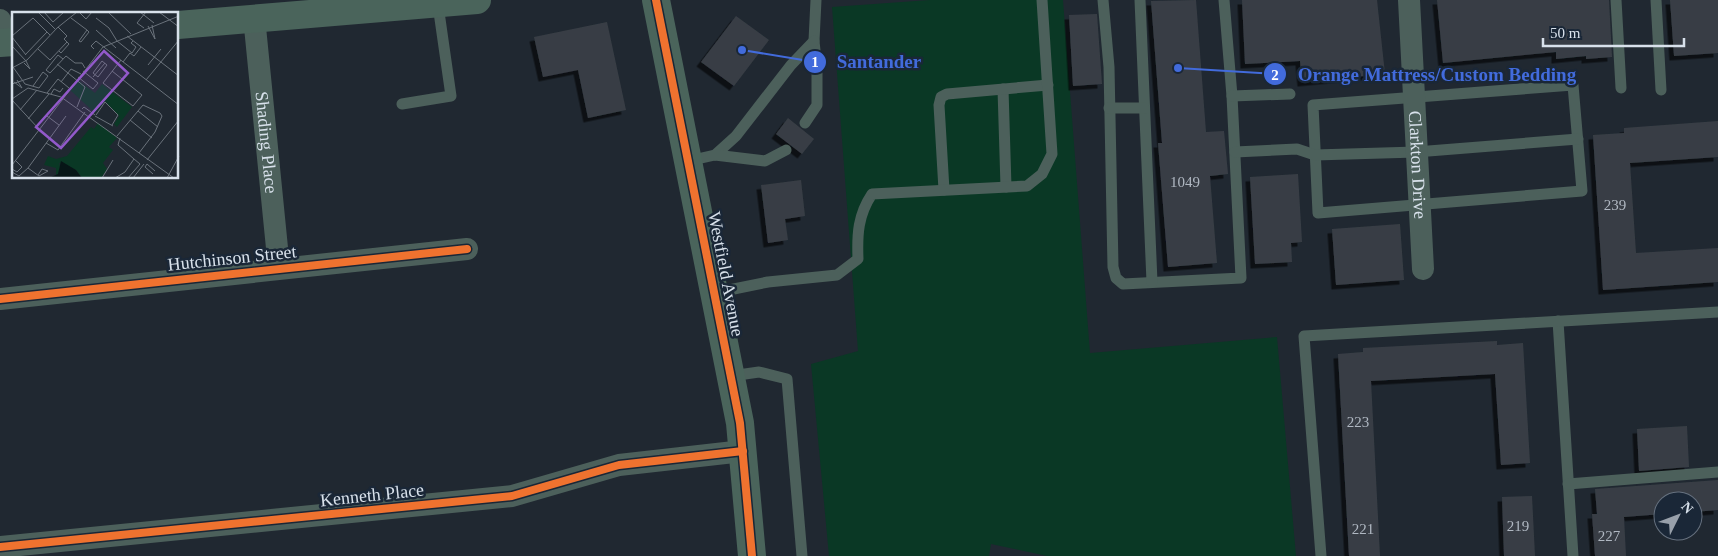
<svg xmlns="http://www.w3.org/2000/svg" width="1718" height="556" viewBox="0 0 1718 556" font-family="'Times New Roman',serif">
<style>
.green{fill:#0a3825}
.building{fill:#383e45;filter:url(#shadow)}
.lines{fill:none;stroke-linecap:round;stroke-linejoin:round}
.lane{stroke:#4c605b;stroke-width:11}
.street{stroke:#4c605b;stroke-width:22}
.secondary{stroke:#4a645b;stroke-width:28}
.cycleway-casing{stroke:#1a2737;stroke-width:11}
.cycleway{stroke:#ef722f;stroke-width:8}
.labels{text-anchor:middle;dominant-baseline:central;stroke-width:5;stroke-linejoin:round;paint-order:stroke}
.number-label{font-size:15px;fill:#b0b8c2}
.street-label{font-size:18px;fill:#d8e1eb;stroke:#1a2737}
.inset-road{fill:none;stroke:#6a727b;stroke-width:1}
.view{fill:#9259ca;fill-opacity:0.15;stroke:#9259ca;stroke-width:2.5}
.inset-edge{fill:none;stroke:#d8e1eb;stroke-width:2.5}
.leader{fill:none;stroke:#426bdc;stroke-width:2}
.callout-dot{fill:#426bdc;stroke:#1a2737;stroke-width:2}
.mark-label{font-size:15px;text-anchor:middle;font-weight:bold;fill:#fff}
.callout-label{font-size:19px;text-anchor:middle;font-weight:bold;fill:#426bdc;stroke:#1a2737;stroke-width:5;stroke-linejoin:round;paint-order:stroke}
</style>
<defs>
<filter id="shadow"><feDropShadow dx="-4.5" dy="4.5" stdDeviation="0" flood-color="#0009"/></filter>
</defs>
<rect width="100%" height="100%" fill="#202831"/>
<polygon class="green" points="930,0 1063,0 1090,353 1277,337 1296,556 1047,556 991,544 989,556 829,556 811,364 858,351 832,7"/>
<g class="building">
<polygon points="1196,0 1206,132 1224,131 1228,174 1210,176 1217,263 1168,267 1158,143 1162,143 1151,1"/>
<polygon points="1242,0 1377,0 1385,74 1302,82 1300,61 1245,64"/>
<polygon points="1437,0 1609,0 1612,57 1586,59 1586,56 1556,59 1556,52 1443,63"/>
<polygon points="1670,0 1718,0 1718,53 1674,56"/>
<polygon points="1097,14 1102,84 1073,86 1069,15"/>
<polygon points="736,16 769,40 734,86 701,62"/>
<polygon points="607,22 626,110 588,118 578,70 543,77 534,37"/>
<polygon points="788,118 814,139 802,154 776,134"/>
<polygon points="1718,121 1718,157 1630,163 1636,253 1718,248 1718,282 1603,290 1593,135 1624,133 1624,128"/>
<polygon points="1298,174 1302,242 1291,243 1292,262 1255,264 1250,177"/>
<polygon points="801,180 805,216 785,219 788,240 768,243 761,185"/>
<polygon points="1400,224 1404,280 1336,285 1332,229"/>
<polygon points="1497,341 1497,345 1523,343 1530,463 1501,465 1495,374 1371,381 1380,556 1349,556 1338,354 1363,352 1363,348"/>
<polygon points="1687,426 1689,467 1639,471 1637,429"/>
<polygon points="1718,480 1718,510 1693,512 1693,501 1663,501 1663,514 1624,517 1626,556 1595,556 1592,514 1597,514 1595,489"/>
<polygon points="1532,496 1535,556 1504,556 1502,497"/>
</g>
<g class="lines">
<g class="lane">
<polyline points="1103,0 1109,67 1113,267 1116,278 1123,284 1241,278 1232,96 1224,0"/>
<polyline points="1140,0 1152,282"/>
<polyline points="1616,0 1621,88"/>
<polyline points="1656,0 1661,90"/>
<polygon points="1573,85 1582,191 1318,213 1313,105"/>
<polyline points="1003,89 1006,187"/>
<polyline points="1232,96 1290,94"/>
<polyline points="402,104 451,96 438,5"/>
<polyline points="1109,108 1144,108"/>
<polyline points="805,123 817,105 817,69 814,41 816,0"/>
<polyline points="1235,152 1297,149 1315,155 1416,152 1578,139"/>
<polyline points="715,155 736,136 791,65 814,41"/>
<polyline points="688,161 715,155 765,161 786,150"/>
<polyline points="944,190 939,105 941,97 947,94 1048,85"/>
<path d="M714,293L768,282L837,275L858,259C857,234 858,215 872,194L1027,186L1042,174L1052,154L1042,0"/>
<polyline points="1558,321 1573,556"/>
<polyline points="731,376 759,372 787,379 802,556"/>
<polyline points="1568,484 1718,472"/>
<polyline points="1321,556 1304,336 1718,312"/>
</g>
<g class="street">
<path id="s1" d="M1409,0L1423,269"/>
<path id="s2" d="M254,17L279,268"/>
<polyline points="0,20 3,43"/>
<polyline points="0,299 467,249"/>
<polyline points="0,547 512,496 619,465 743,451"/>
</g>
<g class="secondary">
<polyline points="656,0 740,423 752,556"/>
<polyline points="178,25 477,0"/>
<polyline points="0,43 14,42"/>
</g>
<g class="cycleway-casing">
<g id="cycleway">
<polyline points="656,0 740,423 752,556"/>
<polyline points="0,299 467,249"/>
<polyline points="0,547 512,496 619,465 743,451"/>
</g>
</g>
<use href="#cycleway" class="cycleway"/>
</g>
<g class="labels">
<g class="number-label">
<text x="1185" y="182">1049</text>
<text x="1615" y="205">239</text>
<text x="1358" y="422">223</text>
<text x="1518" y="526">219</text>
<text x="1363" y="529">221</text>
<text x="1609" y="536">227</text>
</g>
<g class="street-label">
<text stroke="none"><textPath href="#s2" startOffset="126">Shading Place</textPath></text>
<text stroke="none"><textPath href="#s1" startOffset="165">Clarkton Drive</textPath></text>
<text transform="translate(232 258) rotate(-6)">Hutchinson Street</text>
<text transform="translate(726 274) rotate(79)">Westfield Avenue</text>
<text transform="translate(372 495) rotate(-6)">Kenneth Place</text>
</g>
</g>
<g transform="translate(12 12)">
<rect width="166" height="166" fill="#202831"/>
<path d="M66,68L83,81L90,72L120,95L105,115L102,112L107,104L93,89L83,101L58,78ZM86,111L105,126L97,135L101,138L91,151L95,157L89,166H70L64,158L47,151L49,157L46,162L44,163V156L32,153L36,144L44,147L55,144L79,115L82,117Z" fill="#0a3825"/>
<path d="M49,149L64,158L70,166H37L46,162Z" fill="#071617"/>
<path class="inset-road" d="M26,0L43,17M32,0L41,10L52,0M67,0L74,7L80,0M96,0L119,22M128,0L142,11M147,0L167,15M59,6L75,18M84,6L97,16L105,29L120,41L124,35L119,31L121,29M136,14L143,27L140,13M46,15L55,24L52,27L57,32L49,41L47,39M132,16L125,11L134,0M75,18L77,20L69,30L67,29ZM84,18L104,36M0,24L21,6L38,23M115,24L167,64M0,25L14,43M0,34L14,49M26,37L38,48L55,30M82,37L79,34L84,29L167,93M13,43L35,20M51,47L46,43L34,58L38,61L54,44L63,51H70L73,56M90,49L95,53L86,65L81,61ZM111,50L118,41L122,44L129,35M12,51L18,57L14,49M45,52L73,75L65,95M136,53L149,37M1,55L13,72L27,76L36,64L31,60L21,74M0,56L15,48L45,16L65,0M100,59L130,83L121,94L91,71L109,48M66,65L81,77L86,71L71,59M81,65L93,51M134,68L167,28M2,70L10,76L5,68M49,70L59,57L69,62M0,72L21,65M35,81L46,67L57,76M39,82L42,77L48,80L51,76M0,87L16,76L49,85L162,166M0,88L26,116M70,97L72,95L83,103M8,98L25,78M126,99L146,115M84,103L93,90L106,103L100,113M35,104L47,113M83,104L101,114M16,107L37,82M118,108L140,126M105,124L131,93L148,101L150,104L143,120L127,141M34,131L46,138L73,100M135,148L167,108M0,153L91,35L167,4M16,156L27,164L36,159L30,157L26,163M0,157L5,160L10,155L3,148M0,160L7,164L16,156L54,104M141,162L133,155L135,152L143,159M90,166L101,148M103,166L113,160L122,147L106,133L108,126M116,166L128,152L122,147M121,166L132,152M155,166L167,144"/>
<path class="view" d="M92,39L116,61L49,136L24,115Z"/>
<rect width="166" height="166" class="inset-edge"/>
</g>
<path class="leader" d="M742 50L815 62M1178 68L1275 74"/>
<g class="callout-dot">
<circle cx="742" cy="50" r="5"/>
<circle cx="1178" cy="68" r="5"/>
<circle cx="815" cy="62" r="12"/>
<circle cx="1275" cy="74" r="12"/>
</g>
<g class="mark-label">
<text x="815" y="67">1</text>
<text x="1275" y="80">2</text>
</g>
<g class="callout-label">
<text x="879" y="68">Santander</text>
<text x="1437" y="81">Orange Mattress/Custom Bedding</text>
</g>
<g transform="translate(1678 516) rotate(48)"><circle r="24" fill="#1a2737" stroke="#66717f"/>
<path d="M0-4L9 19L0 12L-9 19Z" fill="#98a0aa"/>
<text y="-8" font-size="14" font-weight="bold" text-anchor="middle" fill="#d8e1eb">N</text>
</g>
<path d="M1543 38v8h141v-8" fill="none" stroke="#d8e1eb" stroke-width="2.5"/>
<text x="1550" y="38" font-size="15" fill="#d8e1eb" stroke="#1a2737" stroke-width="4" paint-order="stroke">50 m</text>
</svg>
